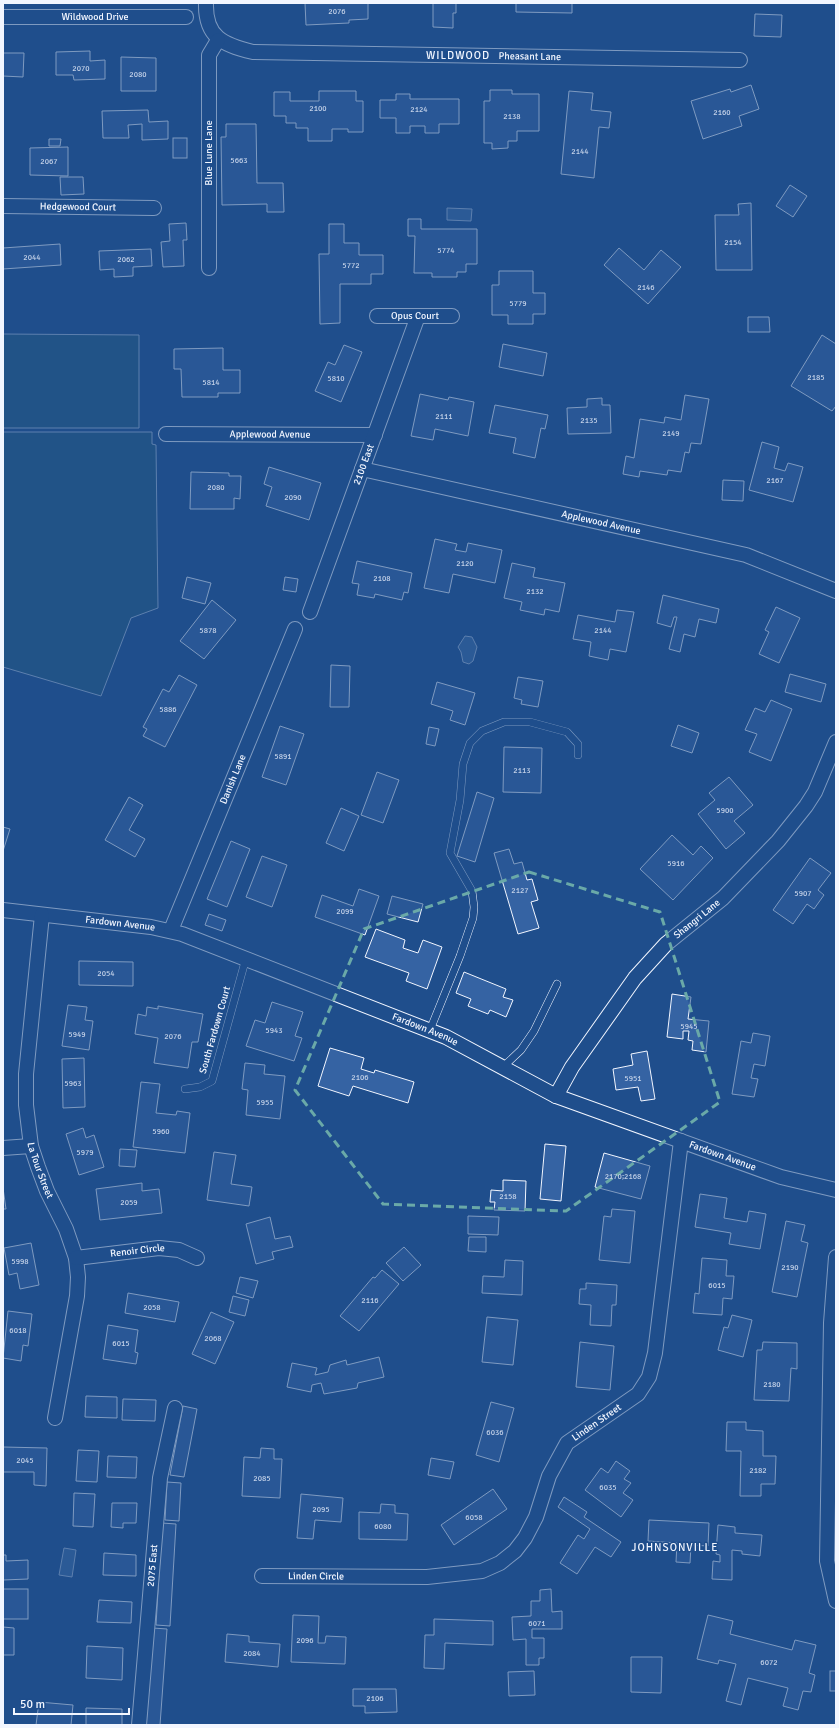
<svg xmlns="http://www.w3.org/2000/svg" width="839" height="1728" viewBox="0 0 839 1728" font-family="Signika,sans-serif">
<style>
.green{fill:#245a82;stroke:#a8bbd7}
.water{fill:#3b69a3;stroke:#a8bbd7}
.building{fill:#3563a3;stroke:#f2f6ff}
.lines{fill:none;stroke-linecap:round;stroke-linejoin:round}
.service-casing{stroke:#f2f6ff;stroke-width:8}
.minor-casing{stroke:#f2f6ff;stroke-width:16}
.service{stroke:#1f4e8c;stroke-width:7}
.minor{stroke:#1f4e8c;stroke-width:14}
.marked{fill:none;stroke:#6aa9a8;stroke-width:3;stroke-dasharray:8 5;stroke-linejoin:round}
.labels{text-anchor:middle;dominant-baseline:central;stroke-width:3;stroke-linejoin:round;paint-order:stroke}
.number-label{font-size:8px;fill:#c3d1e8}
.street-label{font-size:10px;fill:#f2f6ff;stroke:#1f4e8c}
.neighbourhood-label{font-size:11px;letter-spacing:1px;fill:#f2f6ff;stroke:#1f4e8c}
</style>
<rect width="100%" height="100%" fill="#1f4e8c"/>
<g class="green">
<polygon points="3,334 139,335 139,428 3,428"/>
<polygon points="3,432 152,432 152,444 156,445 158,608 131,618 101,696 3,667"/>
</g>
<g class="water">
<polygon points="447,208 472,209 471,221 447,220"/>
<polygon points="465,636 472,637 477,647 473,661 469,664 463,662 461,652 458,647"/>
<polygon points="64,1548 76,1550 72,1577 59,1575"/>
</g>
<g class="building">
<polygon points="305,3 368,3 368,19 349,20 349,23 306,25"/>
<polygon points="433,3 456,3 456,13 453,13 453,28 433,27"/>
<polygon points="516,3 572,3 572,13 516,12"/>
<polygon points="755,14 782,15 781,37 754,36"/>
<polygon points="90,51 90,61 105,60 105,79 74,80 73,75 56,75 56,52"/>
<polygon points="3,53 24,53 23,77 3,76"/>
<polygon points="121,57 156,58 156,91 121,91"/>
<polygon points="751,85 759,109 739,116 742,126 703,139 691,101 730,89 731,92"/>
<polygon points="490,90 512,90 512,94 539,94 539,131 517,131 517,141 508,141 508,148 492,149 492,143 484,143 484,101 490,101"/>
<polygon points="319,91 356,91 356,101 363,101 363,132 348,132 348,129 332,129 332,141 308,141 308,128 296,128 296,123 286,123 286,116 274,116 274,92 290,92 290,101 319,101"/>
<polygon points="569,91 593,93 591,110 611,112 609,128 599,127 594,178 561,174"/>
<polygon points="396,94 410,94 410,99 459,99 459,124 439,124 439,133 425,133 425,126 410,126 410,133 396,133 396,118 380,118 380,100 396,100"/>
<polygon points="148,110 149,122 168,121 168,139 142,140 142,124 128,125 129,138 103,138 102,111"/>
<polygon points="226,124 256,124 257,183 283,183 284,212 267,212 267,204 222,205 221,137 226,137"/>
<rect x="173" y="138" width="14" height="20"/>
<polygon points="49,139 61,139 60,146 49,146"/>
<polygon points="68,147 68,176 30,175 30,148"/>
<polygon points="60,177 83,177 84,194 61,195"/>
<polygon points="790,185 807,196 793,217 776,206"/>
<polygon points="751,203 752,270 716,270 715,215 739,215 738,204"/>
<polygon points="408,219 421,219 421,229 477,229 477,264 466,264 466,272 457,272 457,277 432,277 432,273 414,273 415,236 408,236"/>
<polygon points="186,223 187,240 183,240 184,266 163,267 161,242 170,241 169,224"/>
<polygon points="329,224 344,224 344,243 359,243 359,255 383,255 383,274 371,274 371,284 340,284 340,323 320,324 319,254 329,254"/>
<polygon points="60,244 61,265 3,269 3,248"/>
<polygon points="619,248 644,270 661,250 681,267 648,304 604,265"/>
<polygon points="151,249 152,266 133,267 133,276 114,277 114,269 100,270 99,251"/>
<polygon points="499,271 533,271 533,293 545,293 545,314 533,314 533,324 508,324 508,315 492,315 492,285 499,285"/>
<polygon points="748,317 769,317 770,332 748,332"/>
<polygon points="822,335 836,344 836,406 832,411 791,386"/>
<polygon points="503,344 547,353 543,376 499,367"/>
<polygon points="344,345 362,352 341,402 315,391 328,362 335,365"/>
<polygon points="223,348 223,370 240,370 240,393 218,393 218,397 182,397 181,369 174,369 174,349"/>
<polygon points="420,394 448,400 449,397 474,402 468,436 435,429 433,440 411,436"/>
<polygon points="685,395 709,399 701,444 691,443 689,453 685,452 681,472 668,470 667,475 640,471 639,477 623,474 626,456 634,458 640,419 664,423 665,417 681,420"/>
<polygon points="602,398 602,405 610,405 611,433 568,434 567,408 587,407 587,399"/>
<polygon points="495,405 548,415 545,429 541,428 535,458 513,453 516,438 489,433"/>
<polygon points="762,442 779,447 774,468 785,471 788,463 803,467 793,502 749,490"/>
<polygon points="269,467 321,483 309,520 266,506 272,487 264,484"/>
<polygon points="191,472 229,473 229,476 241,476 240,499 234,498 234,509 190,509"/>
<polygon points="723,480 744,481 743,501 722,500"/>
<polygon points="435,539 457,544 455,550 466,552 468,543 502,550 495,583 453,574 449,593 424,588"/>
<polygon points="357,561 412,573 408,593 404,592 402,600 375,594 374,598 357,595 359,584 352,583"/>
<polygon points="512,563 535,568 533,577 565,583 559,612 545,609 544,615 520,610 522,602 504,598"/>
<polygon points="187,577 211,583 205,604 182,598"/>
<polygon points="285,577 298,579 296,592 283,590"/>
<polygon points="663,595 719,609 716,623 699,619 695,637 684,634 680,652 669,649 677,617 674,617 671,627 657,623"/>
<polygon points="212,600 236,620 204,659 180,641"/>
<polygon points="776,607 800,618 779,663 759,654 769,632 765,630"/>
<polygon points="617,610 634,612 626,652 610,649 608,660 589,656 591,642 573,639 578,615 615,622"/>
<polygon points="331,665 350,666 349,707 330,707"/>
<polygon points="790,674 826,684 821,702 785,692"/>
<polygon points="179,675 197,685 165,747 143,736 147,729 143,727 163,689 169,692"/>
<polygon points="518,677 543,681 538,707 521,704 522,700 514,698"/>
<polygon points="437,682 475,693 465,725 450,720 453,711 431,704"/>
<polygon points="771,700 792,709 771,761 749,752 757,734 745,730 755,708 765,712"/>
<polygon points="678,725 699,733 692,753 671,746"/>
<polygon points="280,726 304,734 286,785 262,777"/>
<polygon points="429,727 439,729 435,746 426,744"/>
<polygon points="504,747 542,748 541,793 503,792"/>
<polygon points="377,772 399,780 383,823 361,815"/>
<polygon points="729,777 753,805 734,821 745,833 726,849 698,814 715,800 709,793"/>
<polygon points="477,792 494,798 475,862 457,856"/>
<polygon points="129,797 143,805 129,830 145,839 135,857 105,840"/>
<polygon points="341,808 359,816 344,851 326,843"/>
<polygon points="3,827 10,829 3,851"/>
<polygon points="672,835 693,855 701,846 713,858 673,900 640,869"/>
<polygon points="231,841 250,849 227,907 207,899"/>
<polygon points="509,849 514,864 522,862 527,880 532,879 538,900 531,902 539,928 518,934 494,853"/>
<polygon points="262,856 287,865 272,907 246,897"/>
<polygon points="810,858 831,873 818,890 824,895 814,909 807,904 793,924 773,910"/>
<polygon points="359,889 379,896 365,935 315,917 322,895 353,906"/>
<polygon points="392,896 423,904 418,922 387,914"/>
<polygon points="209,914 226,920 222,931 205,925"/>
<polygon points="376,929 405,940 403,948 418,953 423,940 442,947 427,989 406,981 409,973 365,957"/>
<polygon points="79,961 133,962 133,986 79,985"/>
<polygon points="464,972 506,989 503,997 513,1000 506,1017 490,1010 488,1014 468,1006 471,999 456,993"/>
<polygon points="672,994 691,997 688,1019 709,1021 706,1052 692,1050 693,1041 688,1040 689,1031 683,1031 683,1039 667,1037"/>
<polygon points="272,1002 303,1012 295,1036 302,1038 294,1061 246,1046 255,1020 265,1023"/>
<polygon points="68,1005 87,1007 85,1020 93,1021 89,1050 62,1046"/>
<polygon points="158,1006 203,1014 198,1042 192,1042 188,1068 154,1063 158,1038 135,1034 138,1014 146,1016 147,1007 158,1009"/>
<polygon points="753,1033 770,1036 765,1066 754,1064 751,1078 758,1079 754,1097 732,1094 741,1041 751,1043"/>
<polygon points="330,1048 364,1058 361,1069 374,1073 375,1070 414,1082 408,1103 353,1086 349,1096 318,1086"/>
<polygon points="647,1051 655,1099 641,1101 638,1087 616,1090 613,1069 633,1065 631,1054"/>
<polygon points="84,1058 85,1107 63,1108 62,1059"/>
<polygon points="245,1063 265,1065 264,1074 285,1076 280,1119 246,1115 248,1090 242,1089"/>
<polygon points="141,1082 160,1084 156,1113 176,1115 177,1111 190,1113 185,1153 133,1147"/>
<polygon points="83,1128 86,1138 94,1135 104,1167 79,1175 66,1134"/>
<polygon points="545,1144 566,1146 561,1201 540,1199"/>
<polygon points="120,1149 137,1150 135,1167 119,1166"/>
<polygon points="214,1152 236,1155 231,1184 252,1187 249,1206 207,1200"/>
<polygon points="604,1153 650,1166 641,1199 595,1187"/>
<polygon points="503,1180 526,1181 525,1211 494,1210 495,1202 490,1202 491,1190 503,1191"/>
<polygon points="142,1183 142,1191 159,1189 162,1213 100,1220 96,1189"/>
<polygon points="3,1188 6,1209 3,1209"/>
<polygon points="700,1194 727,1198 724,1218 747,1222 749,1211 766,1214 760,1249 729,1244 731,1233 695,1227"/>
<polygon points="612,1209 635,1211 630,1263 599,1260 604,1216 611,1217"/>
<polygon points="468,1216 499,1217 498,1235 468,1234"/>
<polygon points="270,1217 275,1239 290,1236 293,1247 272,1252 274,1259 256,1264 246,1224"/>
<polygon points="786,1221 805,1225 801,1241 808,1243 797,1297 772,1292"/>
<polygon points="469,1237 486,1237 486,1252 468,1251"/>
<polygon points="31,1243 39,1285 20,1289 17,1273 9,1275 4,1248"/>
<polygon points="404,1247 421,1265 403,1281 386,1263"/>
<polygon points="702,1258 727,1260 726,1276 734,1276 732,1299 723,1298 722,1315 693,1313 695,1293 699,1294"/>
<polygon points="505,1260 523,1261 522,1295 482,1293 483,1276 504,1277"/>
<polygon points="382,1270 399,1284 359,1331 340,1316 373,1277 375,1278"/>
<polygon points="240,1277 258,1281 253,1298 236,1293"/>
<polygon points="586,1283 617,1285 616,1305 612,1305 611,1326 590,1325 591,1305 579,1304 580,1289 586,1289"/>
<polygon points="128,1293 179,1302 175,1322 125,1313"/>
<polygon points="233,1296 249,1300 245,1316 229,1312"/>
<polygon points="8,1311 32,1314 28,1346 23,1345 21,1361 3,1358"/>
<polygon points="211,1312 234,1322 215,1364 192,1354"/>
<polygon points="732,1315 752,1320 743,1357 718,1350 724,1327 728,1328"/>
<polygon points="487,1317 518,1320 513,1365 482,1362"/>
<polygon points="108,1325 138,1330 135,1352 138,1353 136,1364 103,1359"/>
<polygon points="580,1342 614,1346 610,1390 576,1387"/>
<polygon points="763,1342 797,1343 797,1369 791,1368 789,1401 754,1400 757,1350 762,1350"/>
<polygon points="379,1357 384,1377 358,1383 357,1388 324,1394 321,1383 312,1385 311,1392 287,1387 292,1363 317,1368 315,1375 328,1372 330,1365 346,1360 347,1365"/>
<polygon points="86,1396 117,1397 117,1418 85,1417"/>
<polygon points="123,1399 156,1400 155,1421 122,1420"/>
<polygon points="491,1402 514,1408 499,1462 476,1455"/>
<polygon points="183,1406 197,1409 184,1477 170,1475"/>
<polygon points="727,1422 746,1422 746,1430 763,1431 763,1456 776,1456 775,1484 761,1484 761,1496 740,1496 741,1451 726,1451"/>
<polygon points="3,1447 47,1448 46,1486 34,1485 34,1472 3,1472"/>
<polygon points="261,1448 274,1449 274,1459 282,1459 280,1498 242,1496 244,1457 260,1458"/>
<polygon points="78,1450 99,1451 97,1482 76,1481"/>
<polygon points="108,1456 137,1457 136,1478 107,1477"/>
<polygon points="431,1458 454,1462 450,1479 428,1475"/>
<polygon points="616,1461 630,1471 624,1479 631,1483 623,1493 633,1500 621,1517 585,1490 601,1468 608,1473"/>
<polygon points="167,1482 181,1483 179,1521 165,1520"/>
<polygon points="493,1489 507,1509 454,1545 441,1525"/>
<polygon points="74,1493 95,1494 93,1527 73,1526"/>
<polygon points="301,1494 343,1498 341,1522 315,1520 313,1539 297,1538"/>
<polygon points="564,1497 587,1512 584,1517 621,1542 611,1557 595,1547 577,1574 560,1563 578,1535 584,1539 590,1529 558,1507"/>
<polygon points="112,1503 137,1503 136,1523 123,1523 123,1528 111,1527"/>
<polygon points="381,1504 395,1505 395,1513 408,1514 407,1540 359,1539 359,1512 380,1513"/>
<polygon points="649,1520 709,1523 708,1546 691,1545 690,1563 676,1562 677,1543 648,1541"/>
<polygon points="162,1523 176,1524 170,1626 156,1625"/>
<polygon points="718,1525 735,1527 735,1533 762,1535 760,1556 742,1554 742,1551 732,1550 732,1580 712,1579 713,1561 720,1562 720,1555 716,1554"/>
<polygon points="104,1553 136,1555 136,1576 103,1575"/>
<polygon points="3,1555 6,1555 6,1561 28,1560 28,1579 3,1580"/>
<rect x="3" y="1589" width="25" height="30"/>
<polygon points="551,1589 552,1612 562,1611 562,1629 532,1629 532,1638 544,1638 544,1658 539,1658 539,1665 526,1665 526,1639 513,1640 512,1617 531,1616 531,1601 540,1601 540,1590"/>
<polygon points="99,1600 132,1602 131,1623 97,1622"/>
<polygon points="293,1615 319,1616 318,1643 325,1643 326,1636 346,1637 345,1664 291,1662"/>
<polygon points="708,1615 733,1621 730,1634 792,1650 795,1640 816,1645 809,1673 815,1675 811,1692 803,1691 798,1710 783,1706 788,1688 748,1678 741,1705 726,1701 736,1664 719,1660 718,1664 697,1659"/>
<polygon points="434,1619 493,1621 493,1645 445,1643 444,1669 424,1668 425,1635 434,1635"/>
<polygon points="3,1627 14,1628 14,1655 3,1655"/>
<polygon points="153,1628 167,1629 160,1725 146,1725"/>
<polygon points="227,1634 249,1636 249,1642 280,1644 278,1667 225,1662"/>
<polygon points="87,1646 123,1648 122,1680 86,1678"/>
<polygon points="631,1657 662,1657 661,1693 631,1692"/>
<polygon points="534,1671 535,1695 509,1696 508,1672"/>
<rect x="830" y="1671" width="6" height="20"/>
<polygon points="353,1689 396,1689 397,1712 365,1713 365,1706 353,1706"/>
<polygon points="39,1702 73,1705 71,1725 36,1725"/>
<polygon points="86,1708 122,1709 122,1725 86,1725"/>
</g>
<g class="lines">
<g class="service-casing">
<g id="service">
<polyline points="430,1030 460,956 473,918 474,907 472,891 450,853 460,800 463,764 470,743 482,731 504,722 530,722 567,732 578,744 578,755"/>
<polyline points="503,1067 521,1050 534,1031 557,984"/>
<polyline points="185,1089 200,1087 212,1081 246,958"/>
</g>
</g>
<g class="minor-casing">
<g id="minor">
<path id="s1" d="M206,3C205,37 223,45 253,52L740,60"/>
<path id="s2" d="M3,17H186"/>
<path id="s3" d="M3,206L154,208"/>
<polyline points="209,268 209,55 218,40"/>
<path id="s4" d="M377,316H452"/>
<path id="s5" d="M166,434L375,435"/>
<path id="s6" d="M362,469L746,555L836,591"/>
<path id="s7" d="M310,612L418,316"/>
<path id="s8" d="M3,910L151,927L182,934L446,1037L556,1096L781,1177L836,1190"/>
<path id="s9" d="M42,915L26,1074V1105L31,1146L38,1167L47,1191L66,1229L76,1258L78,1277L77,1296L55,1418"/>
<path id="s10" d="M171,930L295,629"/>
<path id="s11" d="M556,1096L572,1067L635,978L666,944L723,898L778,841L806,806L815,792L836,742"/>
<polyline points="3,1148 31,1146"/>
<polyline points="836,1257 831,1323 827,1561 836,1601"/>
<path id="s12" d="M76,1258L159,1248L179,1250L197,1258"/>
<path id="s13" d="M262,1576L427,1577L482,1571L500,1563L515,1551L525,1538L536,1517L549,1476L567,1443L638,1394L649,1377L655,1353L681,1141"/>
<path id="s14" d="M139,1725L160,1478L175,1408"/>
</g>
</g>
<use href="#service" class="service"/>
<use href="#minor" class="minor"/>
</g>
<path d="M0 0H839V1728H0ZM529,872L660,912L720,1102L566,1211L383,1204L295,1090L364,929Z" fill="#1f4e8c" fill-opacity=".55" fill-rule="evenodd"/>
<path class="marked" d="M529,872L660,912L720,1102L566,1211L383,1204L295,1090L364,929Z"/>
<g class="labels">
<g class="number-label">
<text x="337" y="11">2076</text>
<text x="81" y="68">2070</text>
<text x="138" y="74">2080</text>
<text x="318" y="108">2100</text>
<text x="419" y="109">2124</text>
<text x="722" y="112">2160</text>
<text x="512" y="116">2138</text>
<text x="580" y="151">2144</text>
<text x="239" y="160">5663</text>
<text x="49" y="161">2067</text>
<text x="733" y="242">2154</text>
<text x="446" y="250">5774</text>
<text x="32" y="257">2044</text>
<text x="126" y="259">2062</text>
<text x="351" y="265">5772</text>
<text x="646" y="287">2146</text>
<text x="518" y="303">5779</text>
<text x="816" y="377">2185</text>
<text x="336" y="378">5810</text>
<text x="211" y="382">5814</text>
<text x="444" y="416">2111</text>
<text x="589" y="420">2135</text>
<text x="671" y="433">2149</text>
<text x="775" y="480">2167</text>
<text x="216" y="487">2080</text>
<text x="293" y="497">2090</text>
<text x="465" y="563">2120</text>
<text x="382" y="578">2108</text>
<text x="535" y="591">2132</text>
<text x="208" y="630">5878</text>
<text x="603" y="630">2144</text>
<text x="168" y="709">5886</text>
<text x="283" y="756">5891</text>
<text x="522" y="770">2113</text>
<text x="725" y="810">5900</text>
<text x="676" y="863">5916</text>
<text x="520" y="890">2127</text>
<text x="803" y="893">5907</text>
<text x="345" y="911">2099</text>
<text x="106" y="973">2054</text>
<text x="689" y="1026">5945</text>
<text x="274" y="1030">5943</text>
<text x="77" y="1034">5949</text>
<text x="173" y="1036">2076</text>
<text x="360" y="1077">2106</text>
<text x="633" y="1078">5951</text>
<text x="73" y="1083">5963</text>
<text x="265" y="1102">5955</text>
<text x="161" y="1131">5960</text>
<text x="85" y="1152">5979</text>
<text x="623" y="1176">2170;2168</text>
<text x="508" y="1196">2158</text>
<text x="129" y="1202">2059</text>
<text x="20" y="1261">5998</text>
<text x="790" y="1267">2190</text>
<text x="717" y="1285">6015</text>
<text x="370" y="1300">2116</text>
<text x="152" y="1307">2058</text>
<text x="18" y="1330">6018</text>
<text x="213" y="1338">2068</text>
<text x="121" y="1343">6015</text>
<text x="772" y="1384">2180</text>
<text x="495" y="1432">6036</text>
<text x="25" y="1460">2045</text>
<text x="758" y="1470">2182</text>
<text x="262" y="1478">2085</text>
<text x="608" y="1487">6035</text>
<text x="321" y="1509">2095</text>
<text x="474" y="1517">6058</text>
<text x="383" y="1526">6080</text>
<text x="537" y="1623">6071</text>
<text x="305" y="1640">2096</text>
<text x="252" y="1653">2084</text>
<text x="769" y="1662">6072</text>
<text x="375" y="1698">2106</text>
</g>
<g class="street-label">
<text stroke="none"><textPath href="#s2" startOffset="92">Wildwood Drive</textPath></text>
<text stroke="none"><textPath href="#s1" startOffset="353">Pheasant Lane</textPath></text>
<text transform="translate(209 153) rotate(-90)">Blue Lune Lane</text>
<text stroke="none"><textPath href="#s3" startOffset="75">Hedgewood Court</textPath></text>
<text stroke="none"><textPath href="#s4" startOffset="38">Opus Court</textPath></text>
<text stroke="none"><textPath href="#s5" startOffset="104">Applewood Avenue</textPath></text>
<text stroke="none"><textPath href="#s7" startOffset="157">2100 East</textPath></text>
<text stroke="none"><textPath href="#s6" startOffset="245">Applewood Avenue</textPath></text>
<text stroke="none"><textPath href="#s10" startOffset="163">Danish Lane</textPath></text>
<text stroke="none"><textPath href="#s11" startOffset="228">Shangri Lane</textPath></text>
<text stroke="none"><textPath href="#s8" startOffset="118">Fardown Avenue</textPath></text>
<text stroke="none"><textPath href="#s8" startOffset="442">Fardown Avenue</textPath></text>
<text transform="translate(215 1030) rotate(-74)">South Fardown Court</text>
<text stroke="none"><textPath href="#s8" startOffset="766">Fardown Avenue</textPath></text>
<text stroke="none"><textPath href="#s9" startOffset="258">La Tour Street</textPath></text>
<text stroke="none"><textPath href="#s12" startOffset="62">Renoir Circle</textPath></text>
<text stroke="none"><textPath href="#s13" startOffset="416">Linden Street</textPath></text>
<text stroke="none"><textPath href="#s14" startOffset="160">2075 East</textPath></text>
<text stroke="none"><textPath href="#s13" startOffset="54">Linden Circle</textPath></text>
</g>
<g class="neighbourhood-label">
<text x="458" y="55">WILDWOOD</text>
<text x="675" y="1547">JOHNSONVILLE</text>
</g>
</g>
<rect width="839" height="1728" fill="none" stroke="#f2f6ff" stroke-width="8"/>
<path d="M14 1708v6h115v-6" fill="none" stroke="#f2f6ff" stroke-width="2"/>
<text x="20" y="1708" font-size="12" fill="#f2f6ff" stroke="#1f4e8c" stroke-width="3" paint-order="stroke">50 m</text>
</svg>
